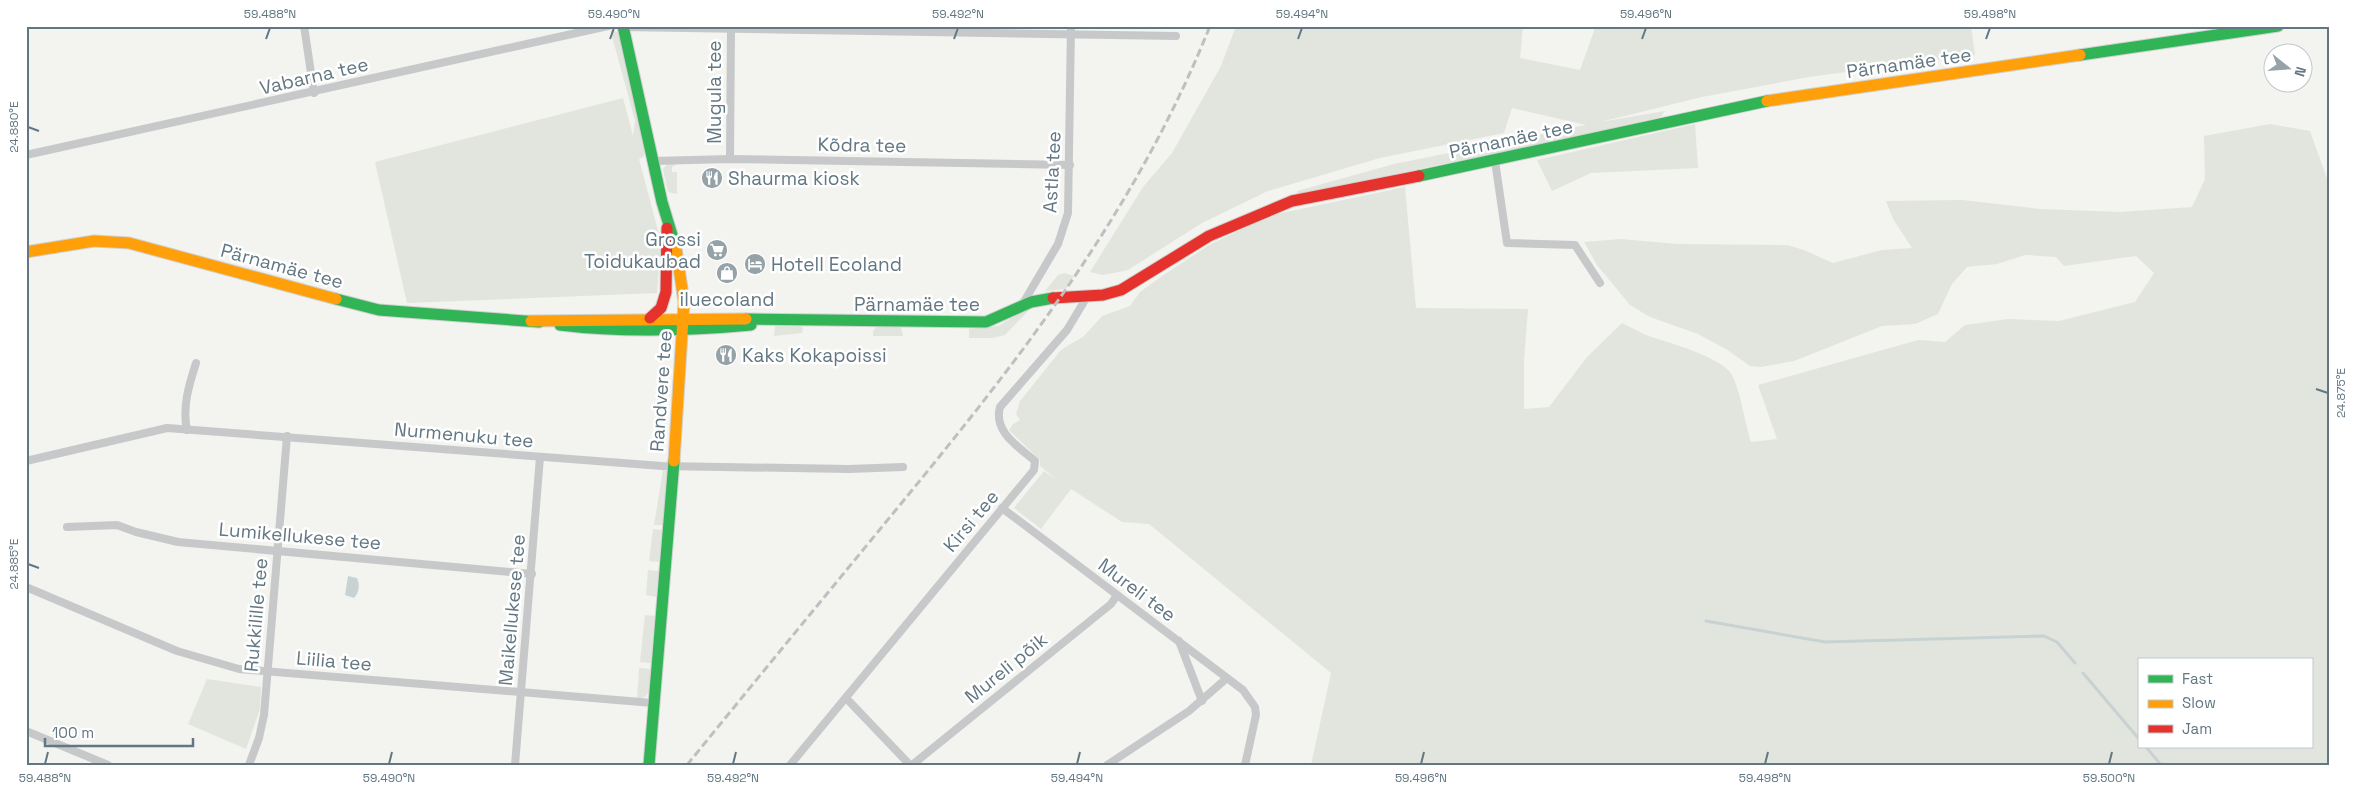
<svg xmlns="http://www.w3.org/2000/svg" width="2355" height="791" viewBox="0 0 2355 791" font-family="'Space Grotesk',sans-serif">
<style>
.green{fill:#e2e5de;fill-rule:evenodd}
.water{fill:#c8d2d3}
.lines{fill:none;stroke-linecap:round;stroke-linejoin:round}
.stream{stroke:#c8d2d3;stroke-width:3}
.fast-casing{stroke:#cfd1d0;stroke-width:13}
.slow-casing{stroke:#cfd1d0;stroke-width:13}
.jam-casing{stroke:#cfd1d0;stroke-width:13}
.street{stroke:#c7c8c9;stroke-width:8}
.fast{stroke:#30b455;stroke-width:11}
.slow{stroke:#ff9f0a;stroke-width:11}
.jam{stroke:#e5322d;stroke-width:11}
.rail{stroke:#bdbfc0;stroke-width:3;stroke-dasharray:8 4;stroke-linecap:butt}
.ticks{fill:none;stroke:#627782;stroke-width:2}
.labels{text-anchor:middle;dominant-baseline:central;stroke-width:5;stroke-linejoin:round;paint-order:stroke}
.street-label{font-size:19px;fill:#627782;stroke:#fff}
.poi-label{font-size:19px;fill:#627782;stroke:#fff;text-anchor:start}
.neatline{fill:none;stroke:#627782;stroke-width:2}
.ticks-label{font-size:12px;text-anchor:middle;fill:#627782}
</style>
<rect width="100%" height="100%" fill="#f3f3f0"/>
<g class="green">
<polygon points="1236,26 1523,26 1520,58 1580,70 1595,28 1601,26 1971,26 1975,55 1809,77 1702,97 1600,122 1665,111 1661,117 1554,141 1552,132 1586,125 1512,108 1504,133 1380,158 1268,191 1202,223 1128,270 1103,275 1090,272 1143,187 1172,153 1221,66"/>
<polygon points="610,29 617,32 620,37 645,150 644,156 639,159 661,242 657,293 407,303 375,162 623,98 633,136 635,121"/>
<polygon points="1695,124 1698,168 1591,173 1552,191 1537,160"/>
<path d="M2270,124L2310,131L2329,184V765H1311L1331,673L1149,524L1122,522L1071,489L1041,529L1014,508L1044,471L1057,480L1040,466V460L1009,430L1013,424L1020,420L1016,414L1020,401L1061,350L1084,336L1102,316L1130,306L1140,292L1162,276L1209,245L1272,215L1405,187L1416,308L1528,309L1524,360V409L1549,407L1587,357L1622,323C1630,327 1638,331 1646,335C1666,342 1723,357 1732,375C1742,396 1744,420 1751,442L1777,439L1758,385L1918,340L1945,342L1965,325L2008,319L2059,321L2135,302L2154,273L2136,256L2064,266L2056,257L2025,255L1997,264L1967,267L1952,284L1938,314L1915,324L1882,326L1794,361L1761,367L1750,366L1726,349L1698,334L1650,317L1630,305L1597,265L1584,242L1621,239L1677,244L1787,245L1804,250L1833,263L1882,250L1912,248L1893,219L1886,201L1963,200L2040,209L2120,212L2192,207L2205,179L2204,136ZM2139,660H2311V747H2139Z"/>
<polygon points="1548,133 1550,142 1297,194 1297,191 1394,164"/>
<polygon points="667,164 677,164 672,167 672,172 677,172 677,194 668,192 663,169"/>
<polygon points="1065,273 1074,276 1066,289 1045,291 1058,275"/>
<polygon points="1033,306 1005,335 992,338 969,338 969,329 998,326"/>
<polygon points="799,325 803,328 802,333 774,336 775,326"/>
<polygon points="877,326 901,327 903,336 873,336 873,331"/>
<polygon points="663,470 667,471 663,525 654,525"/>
<polygon points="653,529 662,530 659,562 649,561"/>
<polygon points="648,570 659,571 656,597 646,595"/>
<polygon points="645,615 655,616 651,663 640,662"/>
<polygon points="639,668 651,669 649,692 645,697 637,699"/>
<polygon points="207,679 261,687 260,709 246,749 188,724"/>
</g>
<path class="water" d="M348,576L357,578C360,585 359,593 354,598L345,595Z"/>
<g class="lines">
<g class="stream">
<polyline points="1706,621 1825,642 2044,636 2057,642 2075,663"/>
<polyline points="2083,673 2139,739"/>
<polyline points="2146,747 2161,765"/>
</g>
<g class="fast-casing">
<g id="fast">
<polyline points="623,26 662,202 676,248"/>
<polyline points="2080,55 2278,26"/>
<polyline points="1419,176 1767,101"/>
<polyline points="336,299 379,310 539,322"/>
<polyline points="746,319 986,322 1031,302 1053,298"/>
<path d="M560,325C624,333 687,331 751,325"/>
<polyline points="649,765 674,461"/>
</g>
</g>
<g class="slow-casing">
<g id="slow">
<polyline points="1767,101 2080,55"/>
<polyline points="26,252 94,241 129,243 336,299"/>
<polyline points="531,321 746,319"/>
<polyline points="674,461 684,302 676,248"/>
</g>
</g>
<g class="jam-casing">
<g id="jam">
<polyline points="1053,298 1103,295 1121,290 1209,236 1292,201 1419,176"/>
<polyline points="650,318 661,308 666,292 667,228"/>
</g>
</g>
<g class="street">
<polyline points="304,26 314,93"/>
<polyline points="621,27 1176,36"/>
<polyline points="26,155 608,26"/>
<polyline points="730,159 731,26"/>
<polyline points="653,161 730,159 1070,165"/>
<polyline points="1495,161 1507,243 1575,245 1600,283"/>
<polyline points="1022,305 1058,244 1068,213 1071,26"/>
<path d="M187,430C182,407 189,385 196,363"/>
<polyline points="26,461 167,428 662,466 849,469 903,467"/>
<polyline points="1002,508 1243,690 1255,707 1256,715 1245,765"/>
<polyline points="67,527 117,525 136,532 178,542 532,574"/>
<polyline points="26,587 177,651 239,669 653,703"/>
<polyline points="1179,641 1202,701"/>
<polyline points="846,698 910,765"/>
<polyline points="26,731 108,765"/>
<polyline points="249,765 259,738 264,715 287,436"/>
<polyline points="515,765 540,457"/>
<path d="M790,765L1034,470L1035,461C1019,447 993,432 1000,407L1067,330L1088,295"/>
<polyline points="912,765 1111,604 1117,595"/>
<polyline points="1107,765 1189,711 1227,678"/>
</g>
<use href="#fast" class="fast"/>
<use href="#slow" class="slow"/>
<use href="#jam" class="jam"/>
<path class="rail" d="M687,765C756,680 826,595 895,511C1020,359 1136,211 1210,26"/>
</g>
<path class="ticks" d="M266,39L270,28M610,39L614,28M954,39L958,28M1298,39L1302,28M1642,39L1646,28M1986,39L1990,28M28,127L39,131M2316,389L2328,393M28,564L39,568M45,764L48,752M389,764L392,752M733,764L736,752M1077,764L1080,752M1421,764L1424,752M1765,764L1768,752M2109,764L2112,752"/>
<defs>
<g id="restaurant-disc" transform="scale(1.125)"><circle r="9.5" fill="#95a2a8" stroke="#fff"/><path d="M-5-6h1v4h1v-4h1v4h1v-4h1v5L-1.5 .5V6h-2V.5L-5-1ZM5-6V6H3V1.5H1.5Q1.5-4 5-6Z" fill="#fff"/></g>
<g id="supermarket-disc" transform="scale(1.125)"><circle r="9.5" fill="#95a2a8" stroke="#fff"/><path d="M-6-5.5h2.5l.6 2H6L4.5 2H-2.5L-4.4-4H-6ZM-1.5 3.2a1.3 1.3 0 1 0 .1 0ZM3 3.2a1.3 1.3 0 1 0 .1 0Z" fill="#fff"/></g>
<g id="hotel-disc" transform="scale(1.125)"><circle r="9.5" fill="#95a2a8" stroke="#fff"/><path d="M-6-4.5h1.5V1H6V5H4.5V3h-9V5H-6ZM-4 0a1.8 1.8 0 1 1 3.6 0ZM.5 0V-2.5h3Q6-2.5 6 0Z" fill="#fff"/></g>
<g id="shop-disc" transform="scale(1.125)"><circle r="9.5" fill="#95a2a8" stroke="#fff"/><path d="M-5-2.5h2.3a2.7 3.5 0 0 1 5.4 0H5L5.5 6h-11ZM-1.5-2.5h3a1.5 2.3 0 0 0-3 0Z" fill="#fff"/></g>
</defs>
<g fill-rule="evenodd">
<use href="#restaurant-disc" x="712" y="178"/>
<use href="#supermarket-disc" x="717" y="250"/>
<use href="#hotel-disc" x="755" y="264"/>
<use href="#shop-disc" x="727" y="273"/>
<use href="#restaurant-disc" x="726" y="355"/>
</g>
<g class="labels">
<g class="street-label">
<text transform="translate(1909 63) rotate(-8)">Pärnamäe tee</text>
<text transform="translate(314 76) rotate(-13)">Vabarna tee</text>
<text transform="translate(714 92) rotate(-90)">Mugula tee</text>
<text transform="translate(1511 139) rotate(-12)">Pärnamäe tee</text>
<text transform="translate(862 145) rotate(1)">Kõdra tee</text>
<text transform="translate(1052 172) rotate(-87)">Astla tee</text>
<text transform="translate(282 266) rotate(15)">Pärnamäe tee</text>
<text x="917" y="304">Pärnamäe tee</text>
<text transform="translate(661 391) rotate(-86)">Randvere tee</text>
<text transform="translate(464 435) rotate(5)">Nurmenuku tee</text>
<text transform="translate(971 521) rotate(-50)">Kirsi tee</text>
<text transform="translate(300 536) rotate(5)">Lumikellukese tee</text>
<text transform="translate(1137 590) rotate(37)">Mureli tee</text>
<text transform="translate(512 610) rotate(-85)">Maikellukese tee</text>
<text transform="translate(256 615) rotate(-85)">Rukkilille tee</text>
<text transform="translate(334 661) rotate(5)">Liilia tee</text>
<text transform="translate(1006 668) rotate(-39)">Mureli põik</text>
</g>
<g class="poi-label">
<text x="728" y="178">Shaurma kiosk</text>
<text x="701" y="239" text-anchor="end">Grossi<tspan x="701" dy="22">Toidukaubad</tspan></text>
<text x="771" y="264">Hotell Ecoland</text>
<text x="727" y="299" text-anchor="middle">iluecoland</text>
<text x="742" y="355">Kaks Kokapoissi</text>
</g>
</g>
<rect width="2355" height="791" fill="none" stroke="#ffffff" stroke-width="55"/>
<rect x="2138" y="658" width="175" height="90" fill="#ffffff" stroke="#c0c9cd"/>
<rect x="2148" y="675" width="25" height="8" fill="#30b455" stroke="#c0c9cd"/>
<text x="2182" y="684" font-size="15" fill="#627782">Fast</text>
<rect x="2148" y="700" width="25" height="8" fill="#ff9f0a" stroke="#c0c9cd"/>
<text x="2182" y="708" font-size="15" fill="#627782">Slow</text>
<rect x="2148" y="725" width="25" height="8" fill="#e5322d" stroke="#c0c9cd"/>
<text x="2182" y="734" font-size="15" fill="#627782">Jam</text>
<g transform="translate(2288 68) rotate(107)"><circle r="24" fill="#ffffff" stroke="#c0c9cd"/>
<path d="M0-4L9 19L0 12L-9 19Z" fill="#95a2a8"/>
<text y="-8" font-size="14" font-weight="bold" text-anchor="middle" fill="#627782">N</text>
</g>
<path d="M45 738v8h148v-8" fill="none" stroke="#627782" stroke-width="2.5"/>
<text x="52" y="738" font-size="15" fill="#627782" stroke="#ffffff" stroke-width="4" paint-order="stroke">100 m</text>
<rect x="28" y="28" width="2300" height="736" class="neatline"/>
<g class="ticks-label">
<text x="270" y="18">59.488°N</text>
<text x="614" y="18">59.490°N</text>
<text x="958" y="18">59.492°N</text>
<text x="1302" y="18">59.494°N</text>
<text x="1646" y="18">59.496°N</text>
<text x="1990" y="18">59.498°N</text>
<text transform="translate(14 127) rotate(-90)" y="4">24.880°E</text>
<text transform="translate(2341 393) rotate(-90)" y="4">24.875°E</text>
<text transform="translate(14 564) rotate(-90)" y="4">24.885°E</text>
<text x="45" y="782">59.488°N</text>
<text x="389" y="782">59.490°N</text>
<text x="733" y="782">59.492°N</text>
<text x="1077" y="782">59.494°N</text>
<text x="1421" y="782">59.496°N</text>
<text x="1765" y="782">59.498°N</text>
<text x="2109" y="782">59.500°N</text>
</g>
</svg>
